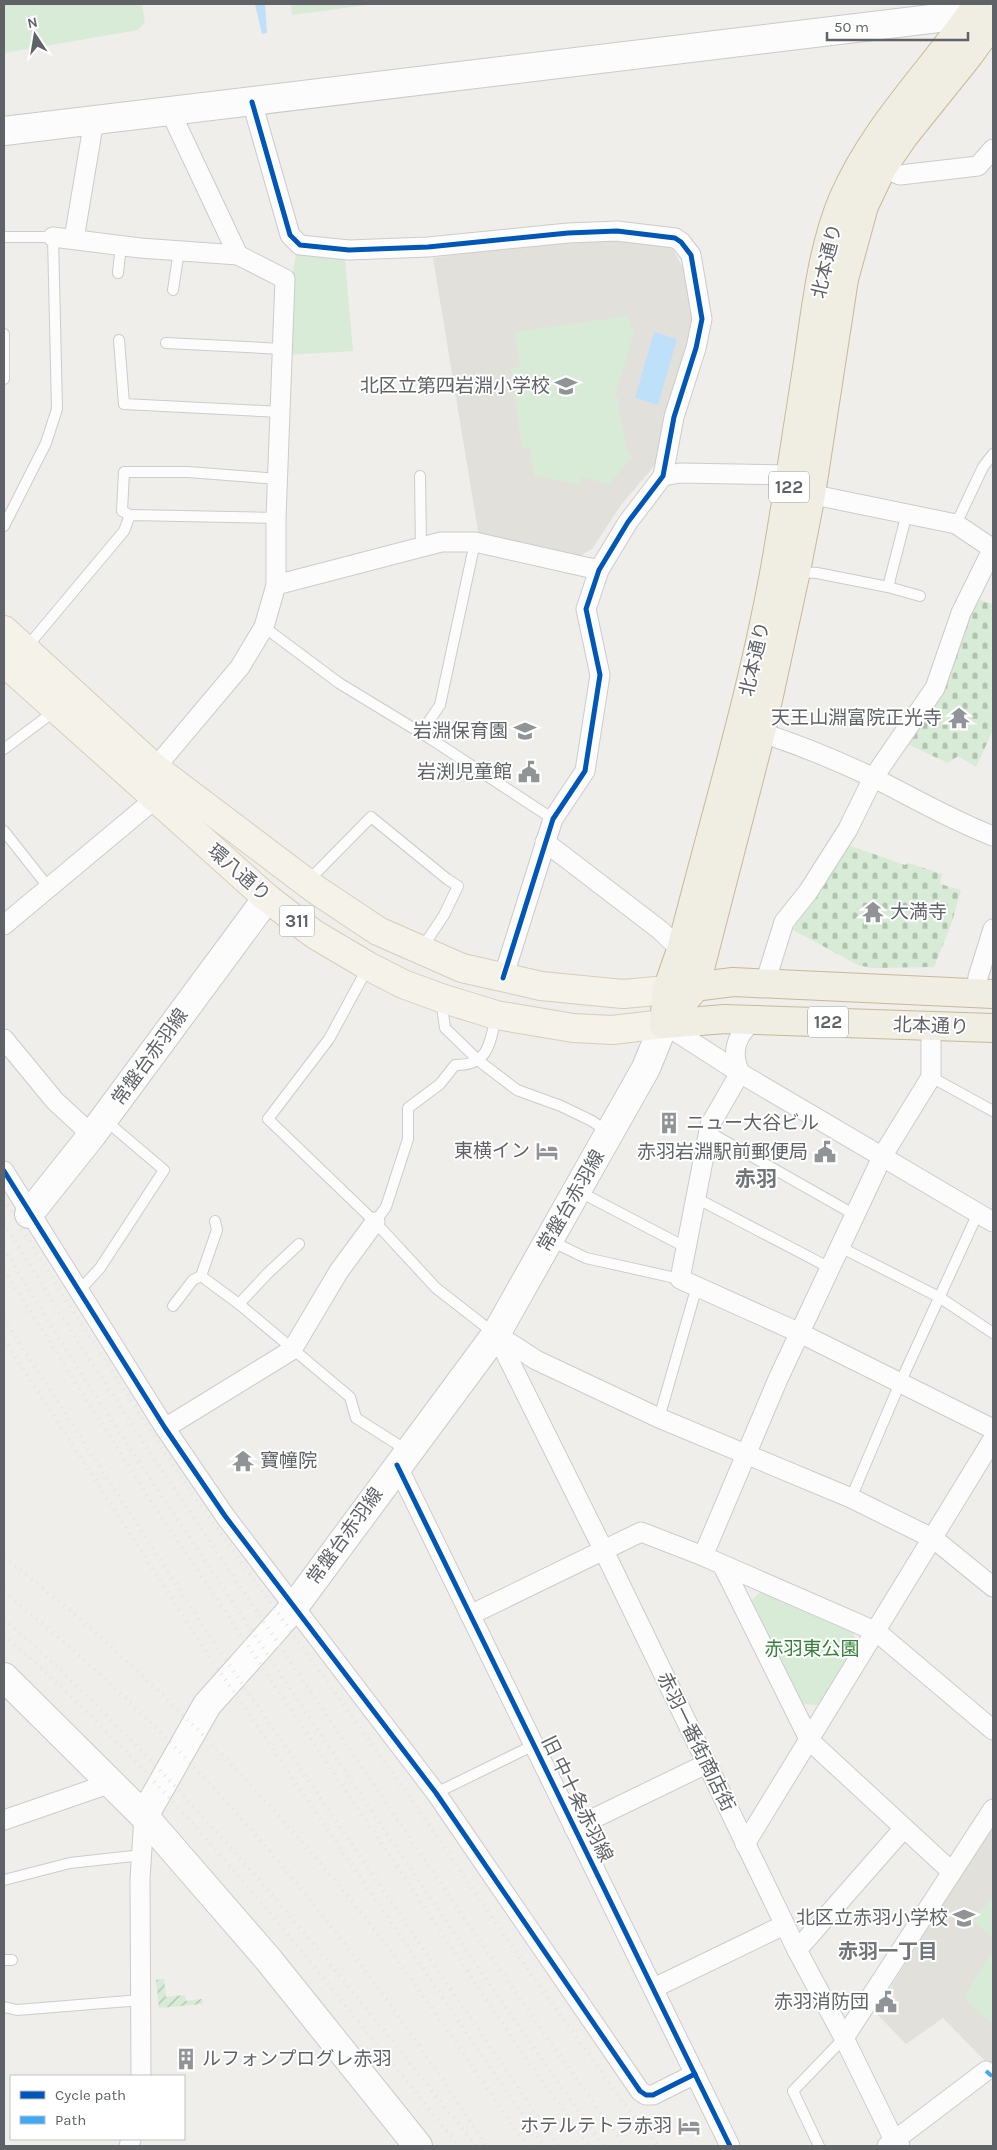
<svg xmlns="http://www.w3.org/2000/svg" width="997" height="2150" viewBox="0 0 997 2150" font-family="Karla,'Noto Sans JP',sans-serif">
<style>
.education{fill:#e2e0da}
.cemetery{fill:url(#cemetery-stones)}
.park{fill:#d8ebd6}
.garden{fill:url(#garden-furrows)}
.water{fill:#bfe0f9}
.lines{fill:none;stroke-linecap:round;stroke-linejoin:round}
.lane-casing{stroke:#cbcccc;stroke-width:12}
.street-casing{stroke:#cbcccc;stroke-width:21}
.secondary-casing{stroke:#cacacb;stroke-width:30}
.primary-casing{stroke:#d7ceb8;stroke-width:30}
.highway-casing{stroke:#c8b996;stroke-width:30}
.lane{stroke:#fdfcfc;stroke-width:10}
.street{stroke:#fdfcfc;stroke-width:19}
.secondary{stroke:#fdfcfc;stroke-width:28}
.primary{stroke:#f4f2e9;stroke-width:28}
.highway{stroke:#f0ede3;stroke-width:28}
.rail{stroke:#e4e4e4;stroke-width:4;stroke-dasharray:1 6;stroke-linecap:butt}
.quiet{stroke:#3fa9f5;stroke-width:4;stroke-dasharray:8 4;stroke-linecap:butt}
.cycleway-casing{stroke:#fff;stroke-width:8}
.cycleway{stroke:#0057b8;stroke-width:5}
.labels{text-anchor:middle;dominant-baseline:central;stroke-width:4;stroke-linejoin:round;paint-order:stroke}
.shield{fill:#fff;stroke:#8f9295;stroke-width:1}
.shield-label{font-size:18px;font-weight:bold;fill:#5f6368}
.street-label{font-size:19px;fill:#5f6368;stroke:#fff}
.poi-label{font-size:19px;fill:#5f6368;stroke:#fff;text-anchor:end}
.park-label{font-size:19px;fill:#348238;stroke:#fff}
.neighbourhood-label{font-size:20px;font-weight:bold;fill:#70757a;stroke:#fff}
.quarter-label{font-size:21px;font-weight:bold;fill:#70757a;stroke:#fff}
</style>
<defs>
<pattern id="cemetery-stones" width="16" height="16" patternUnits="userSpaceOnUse" patternTransform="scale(1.25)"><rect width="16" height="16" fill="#d8ebd6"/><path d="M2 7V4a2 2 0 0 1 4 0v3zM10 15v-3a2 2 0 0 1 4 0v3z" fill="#b2c2b1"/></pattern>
<pattern id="garden-furrows" width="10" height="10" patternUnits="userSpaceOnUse" patternTransform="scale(1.25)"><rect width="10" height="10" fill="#d8ebd6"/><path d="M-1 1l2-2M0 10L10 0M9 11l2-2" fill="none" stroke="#b2c2b1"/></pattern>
</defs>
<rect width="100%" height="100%" fill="#efeeea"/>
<g class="education">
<polygon points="623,240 671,245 689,280 695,318 690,355 663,430 655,465 621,505 592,549 574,559 479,537 433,258 544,242"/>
<polygon points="993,1824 993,2069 943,2018 906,2044 875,2012"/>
</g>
<g class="cemetery">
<path d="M979,600L993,604V730L976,767L958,756L948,763L909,745C925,718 943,690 955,660C963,640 966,618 979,600Z"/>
<polygon points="848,845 905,865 908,863 942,874 940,884 961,890 951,925 934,967 872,968 858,965 793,930 800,915"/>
</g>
<g class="park">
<polygon points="4,4 142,4 145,22 138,30 4,53"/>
<polygon points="291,4 375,4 292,15"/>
<polygon points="296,254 345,260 353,351 288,355 291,282"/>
<polygon points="627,316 634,332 615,396 619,399 618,406 628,453 632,457 609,484 582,477 580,484 534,476 530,448 522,449 511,368 520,367 514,332"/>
<polygon points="763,1589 852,1629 857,1644 818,1705 800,1704 749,1603"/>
<polygon points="993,1897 993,1938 973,1921"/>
<polygon points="993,1950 993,2024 970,2005 965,1995"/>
</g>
<polygon class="garden" points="164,1979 166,1997 185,1995 186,2001 202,1999 203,2004 159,2008 156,1980"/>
<g class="water">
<polygon points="255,4 265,4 267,33 262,34"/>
<polygon points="654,332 677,339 658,405 635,398"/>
</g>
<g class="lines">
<g class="lane-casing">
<g id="lane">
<polyline points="4,237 53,237 57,409 46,443 4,526"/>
<polyline points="118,273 121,245"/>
<polyline points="173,290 179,251"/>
<polyline points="4,334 4,379"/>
<polyline points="119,340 124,404 281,412"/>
<polyline points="166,343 283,349"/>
<polyline points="420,476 421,547"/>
<polyline points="130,515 122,511 124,472 188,472 278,479"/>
<polyline points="956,524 983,467 993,454"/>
<polyline points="798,572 817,573 888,587 907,513"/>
<polyline points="888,587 920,596"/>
<polyline points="264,627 339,683 431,739 553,819"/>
<polyline points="26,648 124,531 130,515 276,518"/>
<polyline points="421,733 440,705 475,542"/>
<polyline points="4,749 56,710"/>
<polyline points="4,831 49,888"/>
<polyline points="307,882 371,817 447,879 458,886 444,915 422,948"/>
<polyline points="368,967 329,1039 268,1119 375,1222 436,1288 495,1334"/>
<polyline points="441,999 445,1028 479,1061 517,1090 561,1106 592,1121 609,1133"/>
<polyline points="931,1077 993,1111"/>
<polyline points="709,1132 855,1215"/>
<polyline points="578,1191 687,1248"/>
<polyline points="696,1198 830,1268"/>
<path d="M375,1222L386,1207L408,1139V1108L440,1084L455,1065C488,1066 490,1044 496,1016"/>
<polyline points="549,1240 586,1258 680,1279"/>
<polyline points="840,1247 939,1297 993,1333"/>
<polyline points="201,1276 239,1304 350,1397 356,1418 408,1451"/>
<polyline points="78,1292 100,1268 164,1170 105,1120"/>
<polyline points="239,1304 267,1274 299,1244"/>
<polyline points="173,1306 193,1280 201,1276 217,1230 215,1221"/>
<polyline points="659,1418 697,1286"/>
<polyline points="851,1498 900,1383 978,1213"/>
<polyline points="436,1793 534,1745"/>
<polyline points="4,1880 70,1863 142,1855"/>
<polyline points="4,1960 12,1960"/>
<polyline points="4,2007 17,2010 141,2000"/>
<polyline points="819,2146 793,2091 844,2038"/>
</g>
</g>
<g class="street-casing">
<g id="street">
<polyline points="252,102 290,235 300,245 349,250 428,247 568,233 617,231 675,238 681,242 691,255 702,319 696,348 674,417 663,476 628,522 599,570 586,609 600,675 585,771 553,819 503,978"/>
<polyline points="170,111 238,255"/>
<polyline points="873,164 900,175 978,166 993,149"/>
<polyline points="53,237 140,248 238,255 285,279 276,518 276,585 264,627 240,667 155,768"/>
<polyline points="74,239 94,120"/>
<polyline points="663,476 680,473 791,475"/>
<polyline points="800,492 956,524 993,549"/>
<polyline points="276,585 441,542 475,542 599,570"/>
<path d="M750,729C792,742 834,759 874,778C914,798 951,820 993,836"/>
<polyline points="545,842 660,930 681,950"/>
<polyline points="4,925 155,799"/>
<polyline points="765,983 784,922 808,892 848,829 873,778 935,688 961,613 993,548"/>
<polyline points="976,994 978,977 993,929"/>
<path d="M755,1020C737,1033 730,1052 740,1073L710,1125L680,1279L800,1333L993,1429"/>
<polyline points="664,1024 740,1073 993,1222"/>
<polyline points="4,1039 55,1101 92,1135"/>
<polyline points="4,1171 165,1428 225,1516 436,1793 640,2091 646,2095 653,2095 695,2074"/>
<polyline points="496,1334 604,1551 797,1950 844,2038 894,2140 900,2146"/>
<polyline points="496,1334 536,1360 659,1418 851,1498 934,1539 993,1587"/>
<polyline points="165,1428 292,1350 339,1271 375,1222"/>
<polyline points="397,1465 730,2146"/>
<polyline points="703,1556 778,1379 883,1155 931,1077 931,1026"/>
<polyline points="723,1566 810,1741 952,1872"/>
<polyline points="470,1615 641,1532 703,1556 877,1632 993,1730"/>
<polyline points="4,1820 111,1783"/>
<polyline points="574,1828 706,1764"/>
<polyline points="745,1844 993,1439"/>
<polyline points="797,1950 904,1828"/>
<polyline points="654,1988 784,1925"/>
<polyline points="844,2038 993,1809"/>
<polyline points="141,2076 140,1879 144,1816"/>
<polyline points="129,2146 131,2139"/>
<polyline points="887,2146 986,2071"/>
</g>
</g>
<g class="secondary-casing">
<g id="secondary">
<polyline points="4,131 988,12"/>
<polyline points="29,1214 92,1135 267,898"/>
<polyline points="4,1677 144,1816 268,1959 418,2146"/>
<polyline points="144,1816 207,1705 294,1607 496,1334 646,1068 664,1024"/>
</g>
</g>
<g class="primary-casing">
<g id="primary">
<polyline points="4,630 155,768 315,889 378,931 462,968 541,986 623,994 667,990"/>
<polyline points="4,662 267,898 314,934 368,966 403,984 441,998 496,1015 573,1028 612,1030 664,1024"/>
</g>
</g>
<g class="highway-casing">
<g id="highway">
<polyline points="678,989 733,982 993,994"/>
<path d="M664,1024L667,990L681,950C714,819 754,690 777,557C788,492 798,427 808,362C816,308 822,249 843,199C875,125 933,70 978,4"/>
<polyline points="664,1024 695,988 761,732 796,571 811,494 844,279 864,206 882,168 904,136 969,55 993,22"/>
<polyline points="664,1024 725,1019 993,1028"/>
</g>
</g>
<use href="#lane" class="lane"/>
<use href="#street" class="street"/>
<use href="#secondary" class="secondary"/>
<use href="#primary" class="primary"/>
<use href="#highway" class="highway"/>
<g class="rail">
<polyline points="4,1199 62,1294 186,1485 412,1800 528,1970 626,2106 658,2146"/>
<path d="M4,1223C100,1381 204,1533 307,1686C412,1841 515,1996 625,2146"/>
<path d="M4,1248C81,1379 168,1504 252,1631C367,1804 482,1978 604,2146"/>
<polyline points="4,1270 154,1506 524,2055 589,2146"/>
<polyline points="4,1319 211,1638 558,2146"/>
<polyline points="4,1339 203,1647 544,2146"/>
<path d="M4,1557C124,1650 233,1760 331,1876C403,1961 464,2055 527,2146"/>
<path d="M4,1592C197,1746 354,1939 486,2146"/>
<path d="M4,1619C182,1776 329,1960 476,2146"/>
<path d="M4,1635C177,1786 315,1969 459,2146"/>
</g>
<polyline class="quiet" points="986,2071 993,2077"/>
<g class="cycleway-casing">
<g id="cycleway">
<polyline points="252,102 290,235 300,245 349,250 428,247 568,233 617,231 675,238 681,242 691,255 702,319 696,348 674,417 663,476 628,522 599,570 586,609 600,675 585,771 553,819 503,978"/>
<polyline points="4,1171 165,1428 225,1516 436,1793 640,2091 646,2095 653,2095 695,2074"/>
<polyline points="397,1465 730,2146"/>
</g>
</g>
<use href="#cycleway" class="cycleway"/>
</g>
<defs>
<g id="school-bare" transform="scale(1.725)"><path d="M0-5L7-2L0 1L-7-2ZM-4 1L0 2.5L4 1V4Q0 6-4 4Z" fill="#919496" stroke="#fff" stroke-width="2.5" paint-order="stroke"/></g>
<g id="temple-bare" transform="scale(1.725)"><path d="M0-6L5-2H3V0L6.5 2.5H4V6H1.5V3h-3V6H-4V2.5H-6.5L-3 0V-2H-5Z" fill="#919496" stroke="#fff" stroke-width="2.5" paint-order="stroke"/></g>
<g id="civic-bare" transform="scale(1.725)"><path d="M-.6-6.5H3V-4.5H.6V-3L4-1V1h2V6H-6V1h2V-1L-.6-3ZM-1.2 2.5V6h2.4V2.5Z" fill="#919496" stroke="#fff" stroke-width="2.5" paint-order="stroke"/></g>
<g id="building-bare" transform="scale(1.725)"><path d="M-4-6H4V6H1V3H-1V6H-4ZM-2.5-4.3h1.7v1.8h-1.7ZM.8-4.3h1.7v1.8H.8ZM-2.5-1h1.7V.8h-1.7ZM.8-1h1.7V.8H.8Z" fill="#919496" stroke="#fff" stroke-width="2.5" paint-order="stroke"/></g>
<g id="hotel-bare" transform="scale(1.725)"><path d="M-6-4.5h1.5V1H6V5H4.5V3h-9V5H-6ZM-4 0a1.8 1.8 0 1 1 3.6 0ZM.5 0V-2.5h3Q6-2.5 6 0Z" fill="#919496" stroke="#fff" stroke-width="2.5" paint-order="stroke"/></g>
</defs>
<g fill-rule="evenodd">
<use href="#school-bare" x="566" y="386"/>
<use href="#temple-bare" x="959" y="718"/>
<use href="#school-bare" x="525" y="731"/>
<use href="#civic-bare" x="529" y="772"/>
<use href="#temple-bare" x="873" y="912"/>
<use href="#building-bare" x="669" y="1123"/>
<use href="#hotel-bare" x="547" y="1151"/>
<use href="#civic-bare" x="825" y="1152"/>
<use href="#temple-bare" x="243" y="1461"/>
<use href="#school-bare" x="964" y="1918"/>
<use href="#civic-bare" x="886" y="2002"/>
<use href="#building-bare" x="186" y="2059"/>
<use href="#hotel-bare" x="689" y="2126"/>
</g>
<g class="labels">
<g class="shield">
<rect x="769" y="471.5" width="40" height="31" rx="4"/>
<rect x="279.5" y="905.5" width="35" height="31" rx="4"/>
<rect x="808" y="1006.5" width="40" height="31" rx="4"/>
</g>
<g class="shield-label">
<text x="789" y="487">122</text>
<text x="297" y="921">311</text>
<text x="828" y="1022">122</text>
</g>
<g class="street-label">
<text transform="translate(827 261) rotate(-77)">北本通り</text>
<text transform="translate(755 659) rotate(-77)">北本通り</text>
<text transform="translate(239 873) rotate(41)">環八通り</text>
<text transform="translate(931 1026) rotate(2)">北本通り</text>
<text transform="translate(150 1057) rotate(-54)">常盤台赤羽線</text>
<text transform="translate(571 1201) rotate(-60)">常盤台赤羽線</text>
<text transform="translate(345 1536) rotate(-54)">常盤台赤羽線</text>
<text transform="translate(696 1742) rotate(64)">赤羽一番街商店街</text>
<text transform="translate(577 1799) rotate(64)">旧 中十条赤羽線</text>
</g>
<g class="poi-label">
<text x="550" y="386">北区立第四岩淵小学校</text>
<text x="942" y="718">天王山淵富院正光寺</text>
<text x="508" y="731">岩淵保育園</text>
<text x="512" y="772">岩渕児童館</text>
<text x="890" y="912" text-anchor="start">大満寺</text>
<text x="686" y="1123" text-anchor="start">ニュー大谷ビル</text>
<text x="530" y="1151">東横イン</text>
<text x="808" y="1152">赤羽岩淵駅前郵便局</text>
<text x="260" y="1461" text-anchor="start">寶幢院</text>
<text x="948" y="1918">北区立赤羽小学校</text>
<text x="869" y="2002">赤羽消防団</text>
<text x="202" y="2059" text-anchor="start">ルフォンプログレ赤羽</text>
<text x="672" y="2126">ホテルテトラ赤羽</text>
</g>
<g class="park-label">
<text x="812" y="1649">赤羽東公園</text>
</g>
<g class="neighbourhood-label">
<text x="888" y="1951">赤羽一丁目</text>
</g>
<g class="quarter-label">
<text x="756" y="1179">赤羽</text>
</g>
</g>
<rect width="997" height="2150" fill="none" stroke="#5f6368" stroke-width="10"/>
<rect x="10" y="2075" width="175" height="65" fill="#ffffff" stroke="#bfc1c3"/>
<rect x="20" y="2091" width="25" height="8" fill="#0057b8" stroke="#bfc1c3"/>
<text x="55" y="2100" font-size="15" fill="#5f6368">Cycle path</text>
<rect x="20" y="2116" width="25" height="8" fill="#3fa9f5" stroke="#bfc1c3"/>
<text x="55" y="2125" font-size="15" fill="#5f6368">Path</text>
<g transform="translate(35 35) rotate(348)" stroke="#ffffff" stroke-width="4" paint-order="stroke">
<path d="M0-4L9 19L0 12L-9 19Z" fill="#5f6368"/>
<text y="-8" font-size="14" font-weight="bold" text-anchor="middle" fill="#5f6368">N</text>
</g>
<path d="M827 32v8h141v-8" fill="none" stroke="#5f6368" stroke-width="2.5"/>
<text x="834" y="32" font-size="15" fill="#5f6368" stroke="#ffffff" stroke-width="4" paint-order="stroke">50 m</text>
</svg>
